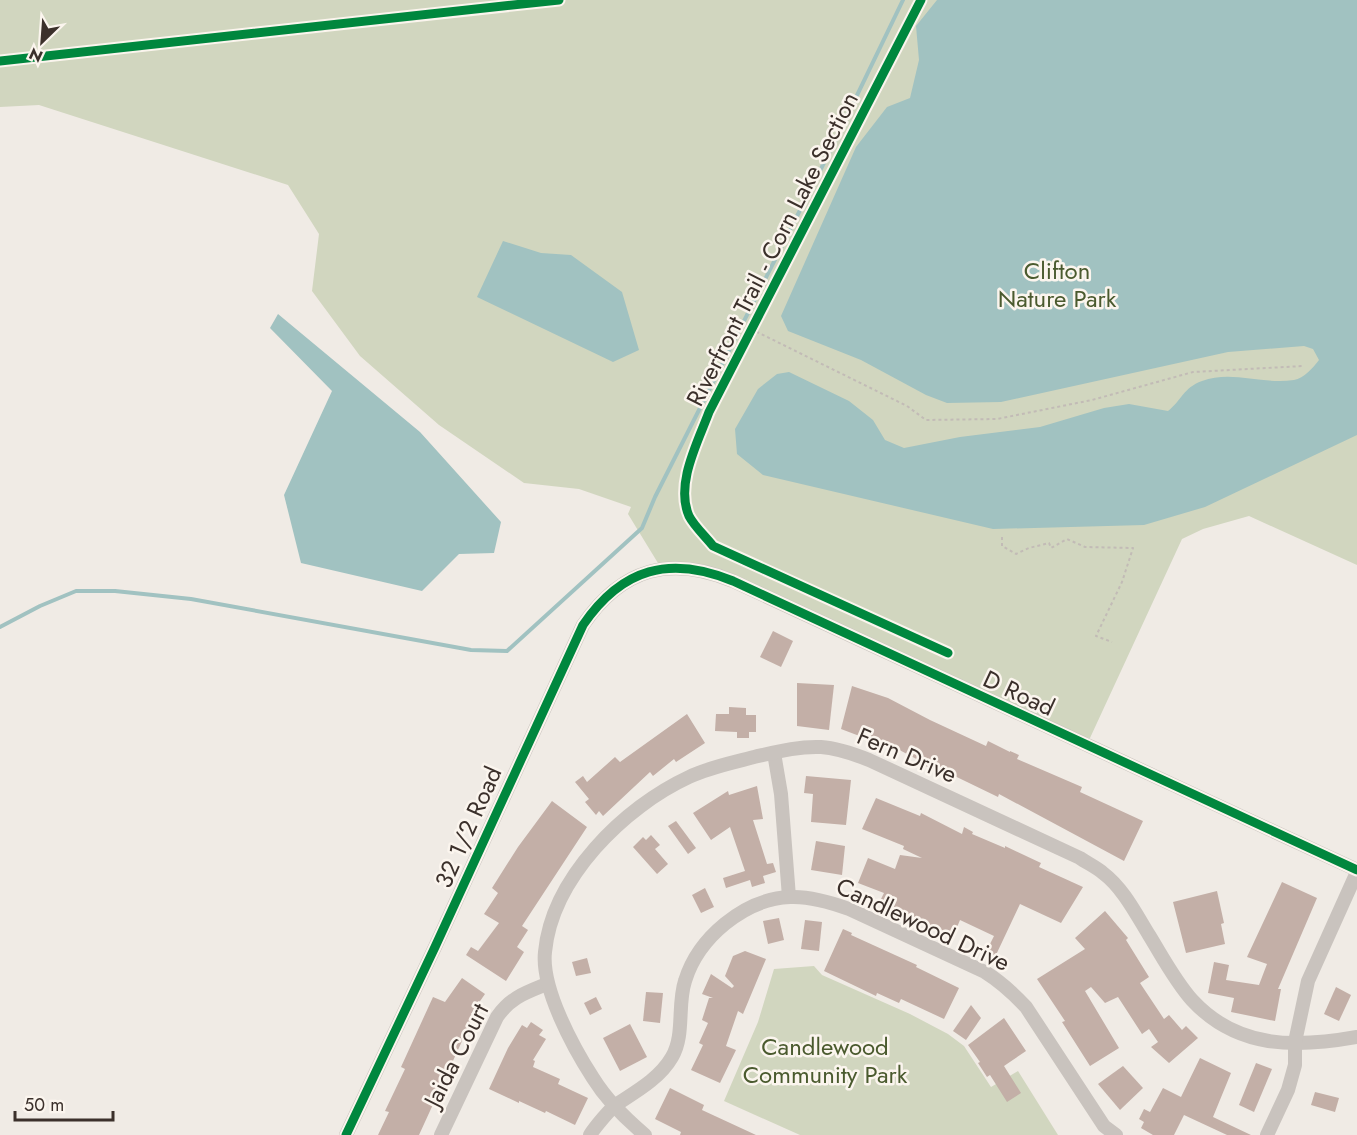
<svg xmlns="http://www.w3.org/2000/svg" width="1357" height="1135" viewBox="0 0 1357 1135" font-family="Jost,sans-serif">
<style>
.green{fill:#d1d6bf}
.water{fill:#a1c2c1}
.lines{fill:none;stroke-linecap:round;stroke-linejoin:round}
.stream{stroke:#a1c2c1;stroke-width:4}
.building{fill:#c3afa7}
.path{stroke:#c2bbb6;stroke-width:2;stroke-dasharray:3 3;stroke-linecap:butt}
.minor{stroke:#c9c3be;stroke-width:14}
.cycleway-casing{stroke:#fbf5ee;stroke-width:13}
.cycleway{stroke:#00873e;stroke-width:9}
.labels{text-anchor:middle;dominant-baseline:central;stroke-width:5;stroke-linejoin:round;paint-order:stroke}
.street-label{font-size:24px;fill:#3b302b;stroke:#fbf5ee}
.park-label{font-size:24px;fill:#4a5a2e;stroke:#fbf5ee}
</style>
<rect width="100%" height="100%" fill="#f0ebe5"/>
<g class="green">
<polygon points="0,0 1357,0 1357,565 1249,516 1203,529 1182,539 1090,738 1066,736 733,581 661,568 628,514 631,507 579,489 524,483 439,425 360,356 312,291 319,234 288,185 39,105 0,107"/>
<polygon points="814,966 822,975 910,1014 948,1034 964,1046 991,1087 1018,1071 1058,1135 800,1135 724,1101 758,1022 774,969"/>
</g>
<g class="water">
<path d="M937,0H1357V435L1205,507L1144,525L993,529L763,475L737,454L735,429L758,389L777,374L789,372L849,401L873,420L885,440L904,448L960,437L1040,427L1104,408L1129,404L1168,411C1182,400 1183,388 1202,381C1232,370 1263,385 1294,380C1304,378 1313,368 1319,360L1313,349L1304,346L1228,352L1001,402L947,403L926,395L861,360L788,331L781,316L856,147L887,107L910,98L919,60L916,26Z"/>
<polygon points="503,241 541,253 571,255 622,292 639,350 613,362 477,297"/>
<polygon points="278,314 420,432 501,522 494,553 459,554 422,591 301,563 284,495 332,391 270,328"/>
</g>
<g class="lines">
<polyline class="stream" points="0,627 40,606 76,591 115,591 191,599 471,650 507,651 642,528 655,497 834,143 903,0"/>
</g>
<g class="building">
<polygon points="773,631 793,641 781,667 760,657"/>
<polygon points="797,683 834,685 829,730 797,726"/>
<polygon points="852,686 888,698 930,720 986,746 988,741 1010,752 1010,751 1019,755 1017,759 1082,787 1080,792 1143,821 1124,861 999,794 998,797 934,766 933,769 923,765 924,763 890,745 888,749 870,740 841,729"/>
<polygon points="729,707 746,708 746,715 756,715 756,732 749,732 749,738 737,738 737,732 715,731 716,714 729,714"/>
<polygon points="687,714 705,743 676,762 674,759 653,776 650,772 603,816 599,811 596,815 585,802 589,799 575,782 583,776 587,782 615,757 620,762"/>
<polygon points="806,776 851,780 846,825 811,822 813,794 804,793"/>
<polygon points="757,786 763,819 753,820 767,864 773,863 776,872 763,876 765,883 752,887 750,880 726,888 723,878 745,871 730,827 711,840 693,813 728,791 729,795"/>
<polygon points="876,798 920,816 921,813 962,834 964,827 973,832 972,834 1005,848 1005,846 1041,863 1039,867 1083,887 1061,923 1020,904 995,957 986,952 994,936 960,920 953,937 911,915 909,919 900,914 902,911 880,901 884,893 858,883 868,858 895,869 900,855 922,858 903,849 904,846 862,829"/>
<polygon points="552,801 587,827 522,926 528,930 517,947 524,952 506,981 466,955 471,947 478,951 499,923 484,914 498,893 492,888 518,847"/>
<polygon points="676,821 696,848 688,854 668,826"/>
<polygon points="651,835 660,845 655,849 668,864 657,874 633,847 643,837 646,840"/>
<polygon points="816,841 845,846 842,875 811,870"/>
<polygon points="1282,882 1317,898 1278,989 1281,989 1275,1021 1231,1012 1234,998 1208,993 1214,962 1229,965 1226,980 1259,985 1267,964 1247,957"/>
<polygon points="705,888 714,907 701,913 692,895"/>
<polygon points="1217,891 1224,923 1221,924 1225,944 1186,953 1173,902"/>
<polygon points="1105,911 1128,938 1126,940 1149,977 1140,983 1164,1019 1169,1015 1182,1030 1186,1026 1198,1038 1169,1063 1151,1047 1158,1042 1149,1029 1142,1034 1118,997 1105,1003 1091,987 1085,991 1119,1048 1090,1066 1062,1022 1065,1021 1037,979 1085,949 1075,938"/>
<polygon points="779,918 784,940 768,944 763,921"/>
<polygon points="805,920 822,922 819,951 801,949"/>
<polygon points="843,929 852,933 851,935 917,965 916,967 959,988 944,1019 901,999 899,1003 877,993 876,996 824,971"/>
<polygon points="745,951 766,959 743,1014 738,1011 726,1046 736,1050 720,1083 691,1070 703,1045 699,1043 708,1023 702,1020 709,998 713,998 702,994 711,974 732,988 734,986 725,976 733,956"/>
<polygon points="587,958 591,973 576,976 572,962"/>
<polygon points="462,978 485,994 471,1014 474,1015 419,1135 378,1135 389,1112 385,1111 405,1069 401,1067 433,997 445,1002"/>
<polygon points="1336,987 1351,995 1339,1021 1324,1014"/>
<polygon points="646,992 663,993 660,1023 643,1021"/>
<polygon points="596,997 602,1009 590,1015 584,1003"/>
<polygon points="971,1005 981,1018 966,1040 953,1031"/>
<polygon points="1004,1018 1026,1051 1004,1066 1021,1093 1007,1102 990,1075 987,1077 978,1063 980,1062 968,1045"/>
<polygon points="531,1022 543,1030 539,1035 546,1039 533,1060 535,1061 533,1067 560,1079 558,1084 588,1098 575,1125 546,1111 545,1113 519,1101 519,1103 489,1089 508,1048 522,1025 527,1028"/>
<polygon points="630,1024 647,1057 620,1071 603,1038"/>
<polygon points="1200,1058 1231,1073 1213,1117 1251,1135 1227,1135 1184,1115 1174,1135 1153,1135 1141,1128 1144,1122 1139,1119 1144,1109 1150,1112 1163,1088 1181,1097"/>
<polygon points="1256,1063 1272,1069 1254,1112 1239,1105"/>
<polygon points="1123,1066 1143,1088 1120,1110 1098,1084"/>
<polygon points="670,1088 704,1105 702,1110 756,1135 680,1135 681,1132 655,1119"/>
<polygon points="1315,1092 1339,1098 1335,1112 1311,1105"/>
</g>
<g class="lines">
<g class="path">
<polyline points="751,329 907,406 926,420 997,419 1092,400 1193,372 1303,366"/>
<polyline points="1002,537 1002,546 1016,554 1029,548 1049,543 1051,548 1067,539 1085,547 1133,548 1122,582 1096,636 1112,642"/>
</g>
<g class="minor">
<polyline points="774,753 781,794 789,897"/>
<path d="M346,1135L435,947L583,625C622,568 670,555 733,581L1357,870"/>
<path d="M441,1135L497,1017C511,997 525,993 547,984"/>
<path d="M590,1135C595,1127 610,1109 617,1104C637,1091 660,1078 672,1057C685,1035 677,1005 685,981C698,938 744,899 790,897C810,896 830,902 849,909L985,972C1001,982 1013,993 1026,1007L1104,1126L1116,1135"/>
<path d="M645,1135C626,1119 606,1099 593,1078C573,1047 541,988 545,952C552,878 624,807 689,777C710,767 732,763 754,757C776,752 798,746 821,747C838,748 854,754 869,760L1080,858C1087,863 1096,867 1103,873C1123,888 1136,914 1149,935C1162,956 1175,981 1192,1000C1237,1049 1296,1048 1357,1037"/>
<polyline points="1267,1135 1288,1090 1295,1065 1295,1042 1308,981 1357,872"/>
</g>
<g class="cycleway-casing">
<g id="cycleway">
<path d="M921,0L709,412C698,442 675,484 689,516C694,526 706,537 713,546L948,653"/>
<polyline points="0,61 559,0"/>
<path d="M346,1135L435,947L583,625C622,568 670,555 733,581L1357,870"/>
</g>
</g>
<use href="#cycleway" class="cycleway"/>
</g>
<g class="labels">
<g class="street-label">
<text transform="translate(772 249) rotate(-63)">Riverfront Trail - Corn Lake Section</text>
<text transform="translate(1019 693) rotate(25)">D Road</text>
<text transform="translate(907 755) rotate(23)">Fern Drive</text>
<text transform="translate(468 827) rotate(-66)">32 1/2 Road</text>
<text transform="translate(923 924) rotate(25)">Candlewood Drive</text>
<text transform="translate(456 1055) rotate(-63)">Jaida Court</text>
</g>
<g class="park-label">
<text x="1057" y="270">Clifton<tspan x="1057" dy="28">Nature Park</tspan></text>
<text x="825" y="1046">Candlewood<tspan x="825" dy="28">Community Park</tspan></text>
</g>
</g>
<g transform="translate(42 42) rotate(205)" stroke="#fbf5ee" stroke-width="4.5" paint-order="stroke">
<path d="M0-4.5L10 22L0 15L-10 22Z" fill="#3b302b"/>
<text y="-9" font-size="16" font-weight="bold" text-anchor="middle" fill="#3b302b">N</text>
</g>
<path d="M15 1111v9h98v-9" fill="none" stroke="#3b302b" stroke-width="3"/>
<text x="24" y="1111" font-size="18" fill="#3b302b" stroke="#fbf5ee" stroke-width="4.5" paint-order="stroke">50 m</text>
</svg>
